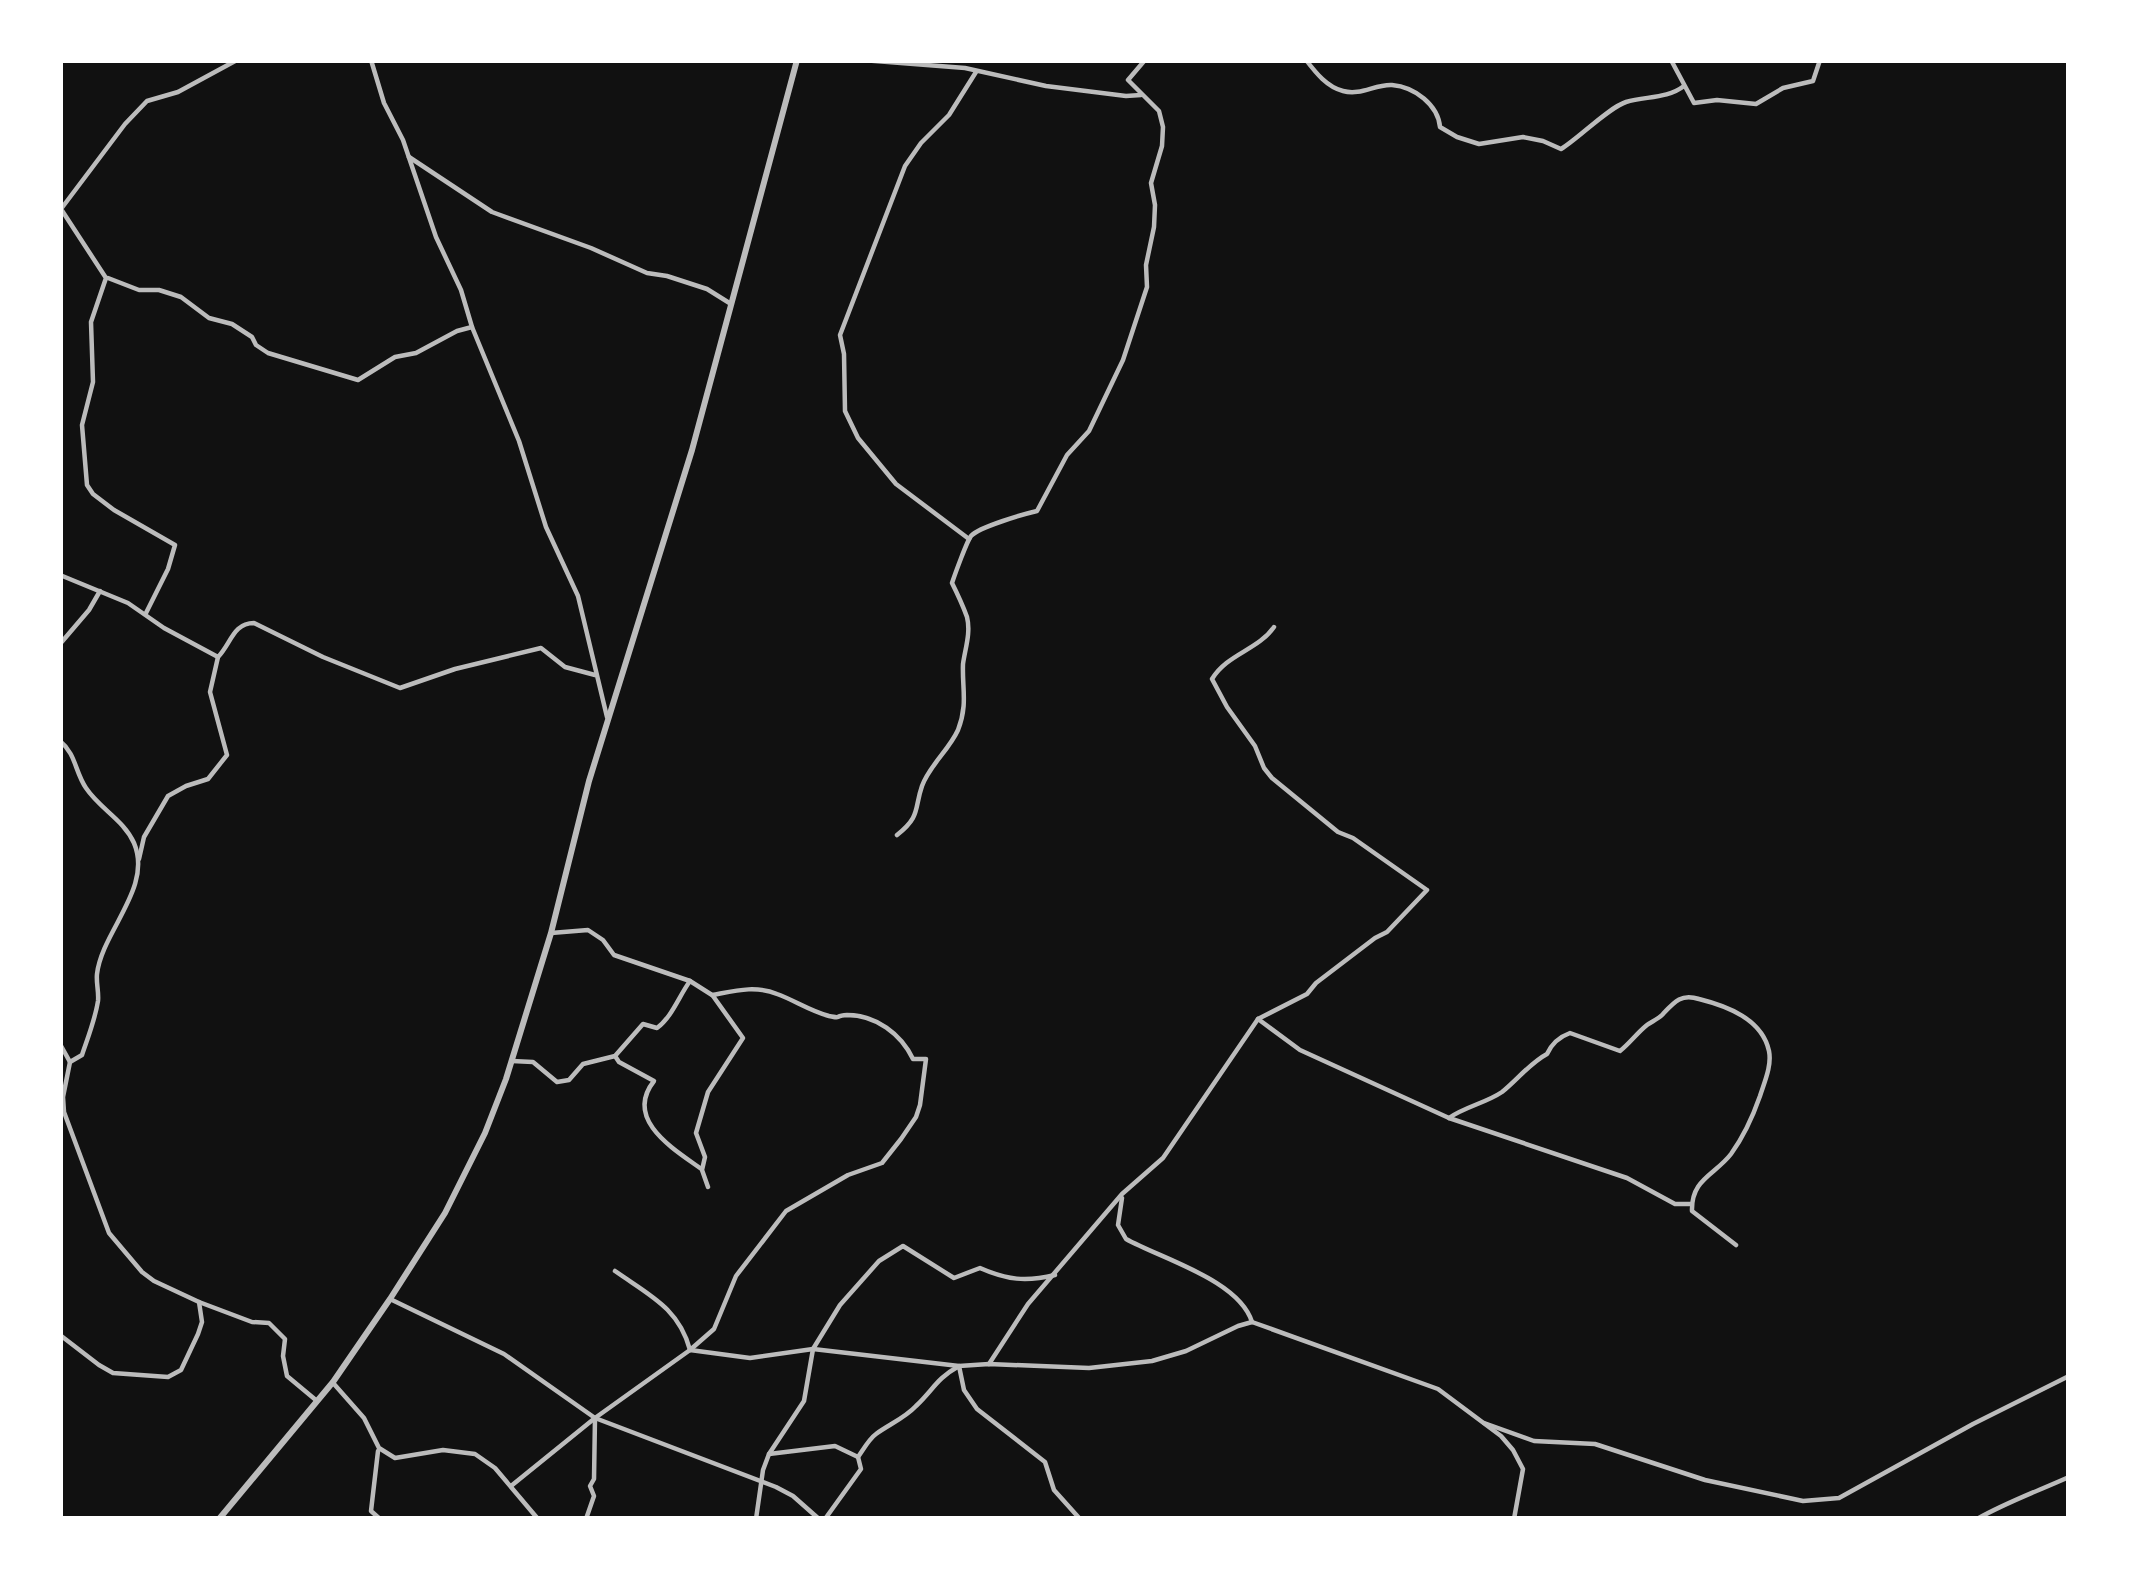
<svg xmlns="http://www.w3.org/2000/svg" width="2129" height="1579" viewBox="0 0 2129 1579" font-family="Signika,sans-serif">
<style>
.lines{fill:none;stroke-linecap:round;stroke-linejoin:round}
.minor{stroke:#bcbcbc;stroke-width:4.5}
.tertiary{stroke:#bcbcbc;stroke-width:6}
</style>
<rect width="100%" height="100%" fill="#111"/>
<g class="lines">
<g class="minor">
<polyline points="862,60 965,68 1046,86 1126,96 1141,95"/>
<path d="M1306,60C1316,73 1327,87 1343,91C1361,96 1375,84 1392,85C1415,87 1438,105 1440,127L1457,137L1479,144L1523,137L1543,141L1561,149C1579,138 1608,108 1626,102C1646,96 1667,99 1684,86"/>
<polyline points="1671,60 1694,103 1717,100 1756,104 1783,88 1813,81 1820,60"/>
<polyline points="409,157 492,212 591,248 647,273 667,276 707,289 731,304"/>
<polyline points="108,278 139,290 159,290 181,297 209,318 232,324 252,337 256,345 268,353 358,380 395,357 416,353 457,331 472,327 461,290 436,237 403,140 384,103 371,60"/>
<polyline points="472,327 519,441 546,527 578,596 607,717"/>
<polyline points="969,539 896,484 858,438 845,411 844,354 840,335 905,166 921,143 949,115 976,72"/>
<path d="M60,575L128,603L164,628L218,657C231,644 233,623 254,623L323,657L400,688L455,669L541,648L565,667L595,675"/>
<polyline points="146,613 168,569 175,545 114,510 93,494 87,485 82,425 93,382 91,322 106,278 61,209 125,124 147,101 178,92 237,60"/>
<polyline points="60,644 89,610 100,591"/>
<path d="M60,741C76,754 75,772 86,788C100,809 124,820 134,843C153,888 102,931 97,974C96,983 99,992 98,1001C95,1020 88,1037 82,1055L70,1062"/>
<path d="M897,835C921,816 914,809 922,786C929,766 949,750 958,730C968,704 962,689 963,664C965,649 971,633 967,617C963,606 957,593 952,583C955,574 967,541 971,536C979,527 1024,514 1037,511L1067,455L1089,431L1123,360L1147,287L1146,265L1154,227L1155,205L1151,183L1162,146L1163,127L1159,111L1128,80L1145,60"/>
<polyline points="139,859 144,837 168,796 186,786 208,779 227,755 210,692 218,657"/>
<path d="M551,933L588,930L603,940L614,955L690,981L712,995C734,991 755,985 777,994C794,1000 810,1011 829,1016C843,1019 833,1016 847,1015C876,1015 901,1034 913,1059H926L920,1105L916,1117L901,1139L882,1163L848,1175L786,1211L736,1276L714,1329L690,1350C679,1308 649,1295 615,1271"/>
<polyline points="1258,1019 1300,1050 1449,1118 1627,1178 1675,1204 1690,1204"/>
<polyline points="60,1044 70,1062 63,1097 64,1112 109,1233 142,1272 154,1281 199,1302 252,1322 269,1323 285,1339 283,1356 287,1376 317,1401"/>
<path d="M615,1056L619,1062L654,1081C624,1119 672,1148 700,1168"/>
<path d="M512,1061L533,1062L557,1082L569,1080L583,1064L615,1056L643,1024L657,1028C672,1017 679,996 690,981"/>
<path d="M1449,1118C1464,1107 1486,1103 1502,1092C1517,1080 1530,1063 1547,1054C1552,1043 1559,1037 1570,1033L1620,1051C1630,1043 1637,1033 1647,1025C1651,1022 1658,1019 1662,1015C1674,1002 1681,993 1699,999C1727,1006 1762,1019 1769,1051C1772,1066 1764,1083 1760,1096C1753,1116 1744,1136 1731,1154C1715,1175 1691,1179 1692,1211L1736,1245"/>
<polyline points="708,1187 702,1170 705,1157 696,1133 708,1092 743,1038 713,996"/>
<path d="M1122,1198L1118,1225L1126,1239C1162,1259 1239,1280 1252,1322"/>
<polyline points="390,1299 504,1354 595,1418 776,1487 793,1496 819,1519"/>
<polyline points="60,1335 99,1365 113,1373 168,1377 181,1370 198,1334 202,1322 199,1302"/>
<path d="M989,1364L1028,1304L1122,1194L1163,1158L1258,1019L1307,994L1316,983L1375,938L1387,932L1427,890L1353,838L1338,832L1272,778L1264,768L1255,746L1227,707L1212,679C1227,654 1258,650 1274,627"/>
<polyline points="334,1384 364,1418 379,1448 395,1458 443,1450 475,1454 495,1468 538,1519"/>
<polyline points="1484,1423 1534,1441 1595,1444 1705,1480 1803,1501 1839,1498 1973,1424 2069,1376"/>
<polyline points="378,1451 371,1511 380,1519"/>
<path d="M769,1454L835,1446L858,1457C863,1450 869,1439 876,1434C888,1425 905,1418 916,1406C934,1389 936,1379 959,1366L964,1390L977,1409L1045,1462L1054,1490L1080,1519"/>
<polyline points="511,1486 595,1418 690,1350 750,1358 813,1349 959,1366 989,1364 1089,1368 1152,1361 1186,1351 1238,1326 1252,1322 1438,1389 1501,1436 1513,1450 1523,1469 1514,1519"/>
<polyline points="586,1519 594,1496 590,1486 594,1479 595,1418"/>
<path d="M756,1519L763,1470L769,1454L804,1401L813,1349L840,1305L879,1261L903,1246L954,1278L980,1268C1007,1280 1026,1282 1055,1275"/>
<polyline points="825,1519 861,1469 858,1457"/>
<path d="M1977,1519C2007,1502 2038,1491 2069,1477"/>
</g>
<polyline class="tertiary" points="219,1519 333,1382 390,1299 445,1213 485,1133 506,1079 551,933 589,781 692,450 797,60"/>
</g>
<rect width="2129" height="1579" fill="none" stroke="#ffffff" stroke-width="126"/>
</svg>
